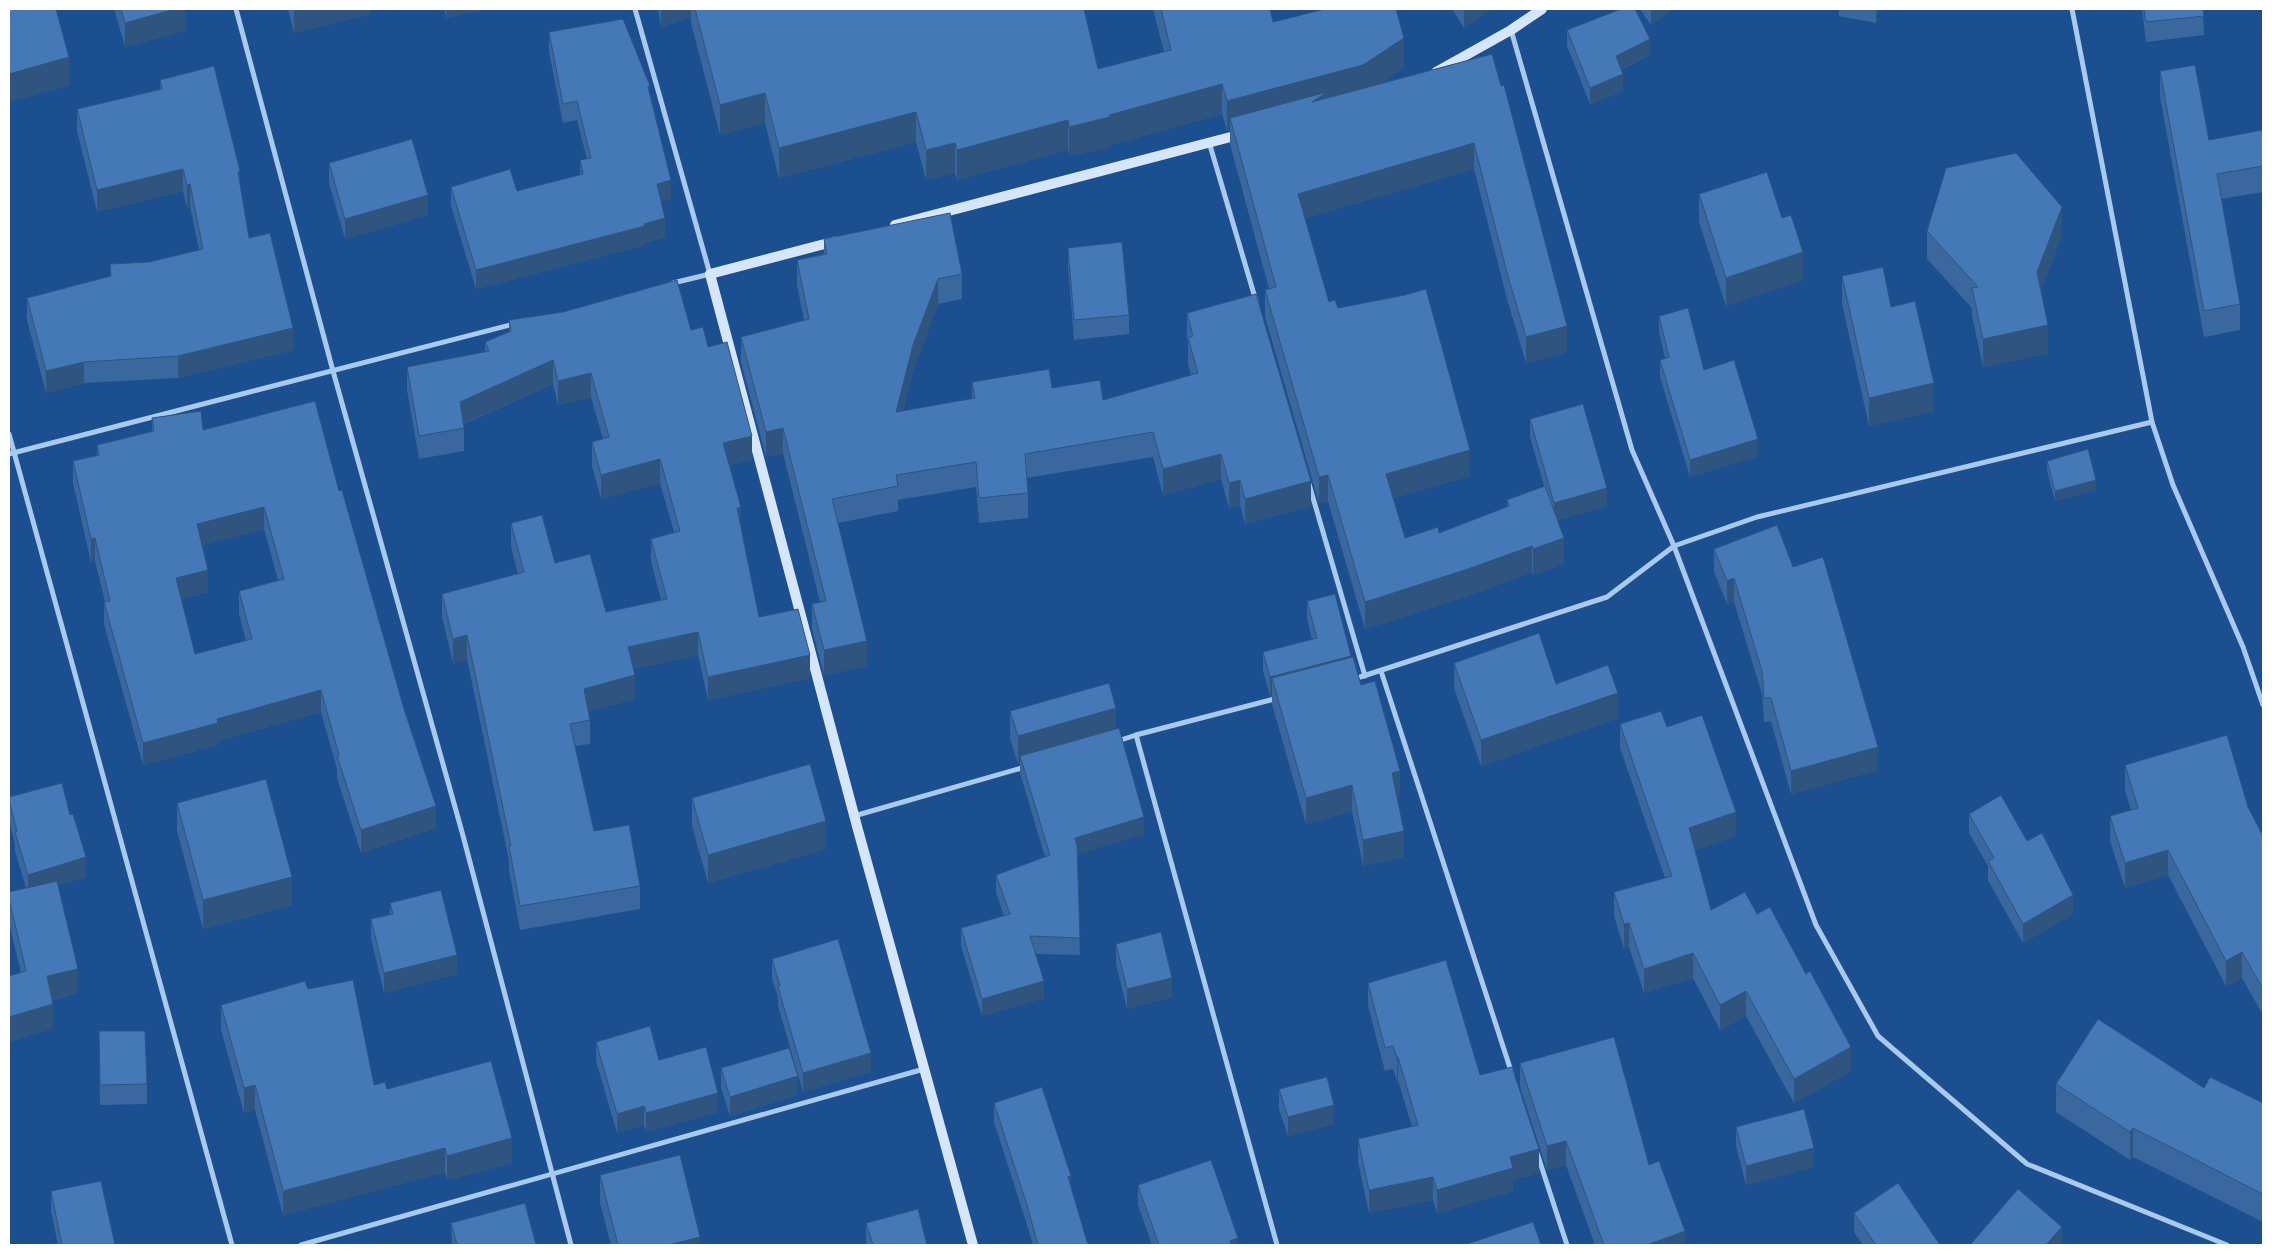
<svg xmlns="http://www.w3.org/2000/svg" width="2272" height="1254" viewBox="0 0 2272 1254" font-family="Lato,sans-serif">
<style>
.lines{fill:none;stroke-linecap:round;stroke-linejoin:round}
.street{stroke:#a9c9ee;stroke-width:5}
.secondary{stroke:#d6e6fa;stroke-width:10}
.wall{fill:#3a679d;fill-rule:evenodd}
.shaded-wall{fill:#305480}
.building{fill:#4478b7;stroke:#305480;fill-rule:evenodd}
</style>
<rect width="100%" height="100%" fill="#1b4f8f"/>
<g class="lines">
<g class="street">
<polyline points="236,9 333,371 462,832 571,1245"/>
<polyline points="635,9 710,274 673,283"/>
<polyline points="2072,9 2152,422 2173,485 2243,647 2263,705"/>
<polyline points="1511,30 1632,450 1674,546 1757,517 2152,422"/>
<polyline points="1209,142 1256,301"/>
<polyline points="9,434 232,1245"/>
<polyline points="9,454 514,324"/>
<polyline points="1309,484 1365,676"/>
<polyline points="1381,671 1512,1074"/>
<polyline points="1354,679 1607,597 1674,546 1816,925 1878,1036 2027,1164 2227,1245"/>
<polyline points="1118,741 1136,735"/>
<polyline points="854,816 1025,767"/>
<polyline points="1537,1153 1567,1245"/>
<polyline points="301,1245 924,1069"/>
<polyline points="1277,1245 1136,735 1278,698"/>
</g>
<g class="secondary">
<polyline points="1436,72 1511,30 1542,9"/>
<polyline points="895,225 1242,134"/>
<polyline points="836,241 710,274 858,830 973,1245"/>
</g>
</g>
<g class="wall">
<polygon points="114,9 186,9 186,30 125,47"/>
<polygon points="288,9 377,9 371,10 371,14 294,33"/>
<polygon points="444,9 486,9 446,18"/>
<polygon points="658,9 1084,9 1098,69 1164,52 1153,9 1270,9 1273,22 1404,68 1378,84 1492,54 1567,352 1526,363 1507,299 1474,169 1305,218 1329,302 1338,308 1470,476 1393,498 1405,538 1439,533 1507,507 1507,500 1544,486 1530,437 1530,419 1607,506 1557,520 1564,564 1533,575 1532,572 1468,596 1365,629 1328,501 1319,503 1265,317 1265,290 1269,289 1230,144 1230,130 1227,131 1222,114 1110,145 1110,147 1069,156 1068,150 957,180 955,173 926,180 916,142 779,178 765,123 720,135 691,23 691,17 661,27"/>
<polygon points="1452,9 1492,9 1464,28"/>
<polygon points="1640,9 1673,9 1651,25"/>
<polygon points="1839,9 1878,9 1876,23 1839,16"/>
<polygon points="2142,9 2203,9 2204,35 2146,42"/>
<polygon points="1567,30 1650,55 1621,70 1623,91 1590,104 1567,46"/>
<polygon points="549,32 650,95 671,199 661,202 665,237 645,243 645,245 476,289 451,206 451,187 517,191 580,175 580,160 587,159 577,120 563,123 549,52"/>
<polygon points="2160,71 2209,140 2263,130 2263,192 2221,199 2240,304 2240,330 2204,337 2160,97"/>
<polygon points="160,80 240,188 249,238 293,350 178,378 84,383 46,393 27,320 27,298 110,276 110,264 149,262 199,250 190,206 187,207 183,191 97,212 77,131 77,109 160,89"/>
<polygon points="329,163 428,215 345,239 329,183"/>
<polygon points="1699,194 1782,218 1803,280 1726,306 1699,222"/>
<polygon points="1927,231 2062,235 2041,290 2048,353 1983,367 1972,316 1972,308 1927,259"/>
<polygon points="824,239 962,274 962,299 938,304 913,371 903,411 972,399 972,382 1052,388 1103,400 1191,375 1188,363 1188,343 1187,338 1187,313 1311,506 1245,524 1240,505 1229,508 1221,479 1163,495 1153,457 1027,478 1028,493 1028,518 979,523 976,487 898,500 898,511 838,523 867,666 824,675 812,629 812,604 820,602 783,453 766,457 741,362 741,337 804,320 797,285 797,260 824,254"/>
<polygon points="1068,248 1129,315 1129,334 1074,340 1068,267"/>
<polygon points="1842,276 1891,307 1934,411 1869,426 1842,304"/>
<polygon points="1659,316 1704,370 1758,456 1690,477 1660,377 1660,360 1665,358 1659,333"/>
<polygon points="509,320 691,330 708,347 752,460 729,465 759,617 810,678 708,700 698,655 633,669 635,699 588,711 590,720 590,744 575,746 594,831 640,886 640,909 520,930 509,870 509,860 467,659 453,663 442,617 442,594 518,574 511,547 511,523 555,563 606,612 661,600 651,562 651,539 674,532 660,483 601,499 592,466 592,442 603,439 591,397 558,405 553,384 464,424 464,451 419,459 407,390 407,367 485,352 485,342 509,332"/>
<path d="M152,418L203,430L339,491L436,828L361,853L337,778V769L321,712L218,741V745L143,765L104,624V602H105L95,561L91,562L73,483V461L97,456V445L152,431ZM264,529L278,580L239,591V614L246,641L195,654L181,599L208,592L202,545Z"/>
<polygon points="2047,461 2096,490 2055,501 2047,471"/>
<polygon points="1714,549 1793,567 1878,770 1791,794 1771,721 1764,722 1762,694 1734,602 1727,604 1714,572"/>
<polygon points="1307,601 1351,657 1400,797 1397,798 1404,857 1363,866 1352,811 1306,824 1272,704 1272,695 1270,696 1263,671 1263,652 1312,639 1307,619"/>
<polygon points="1454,663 1556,684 1618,718 1481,766 1454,688"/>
<polygon points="1010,711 1116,728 1144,834 1077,854 1080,955 1035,954 1044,998 982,1016 961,946 961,928 1004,916 996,892 996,875 1045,857 1020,773 1020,764 1018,764 1010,739"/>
<polygon points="1620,724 1667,727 1736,836 1695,850 1711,910 1757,914 1851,1071 1794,1103 1746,1016 1720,1030 1693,978 1644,993 1629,947 1624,949 1614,916 1614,892 1665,878 1620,748"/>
<polygon points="2125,765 2248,807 2263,836 2263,1015 2242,978 2226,986 2168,875 2125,888 2110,841 2110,816 2131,810 2125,791"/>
<polygon points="9,797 86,877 58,885 78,993 52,1000 53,1028 9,1042 9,976 21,973 9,923 9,892 26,888 15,851 15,844 9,820"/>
<polygon points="692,798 826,849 708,883 692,826"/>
<polygon points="177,803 292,905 203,929 177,831"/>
<polygon points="1969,814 2073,914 2023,943 1988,880 1988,866 1969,833"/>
<polygon points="390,903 457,974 384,993 371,939 371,919 390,914"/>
<polygon points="1116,944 1172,997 1127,1009 1116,964"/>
<polygon points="772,959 871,1072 803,1092 778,1006 778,997 772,979"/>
<polygon points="1368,983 1480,1075 1539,1173 1513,1180 1513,1191 1437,1213 1433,1200 1369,1213 1358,1162 1358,1139 1412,1127 1398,1080 1397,1081 1393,1069 1385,1071 1368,1006"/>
<polygon points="308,989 374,1085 387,1089 512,1163 447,1180 445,1172 283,1215 255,1110 244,1113 221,1030 221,1005"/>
<polygon points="99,1031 147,1084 147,1104 100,1105"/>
<polygon points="596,1042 659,1060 718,1112 646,1132 644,1125 617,1133 596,1061"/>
<polygon points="1520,1063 1649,1165 1685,1245 1595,1245 1566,1165 1547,1170 1520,1087"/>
<polygon points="721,1068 798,1095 730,1116 721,1088"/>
<polygon points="2056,1084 2204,1088 2263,1103 2263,1222 2133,1157 2130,1160 2056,1112"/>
<polygon points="1279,1089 1334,1124 1288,1136 1279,1109"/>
<polygon points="994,1103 1071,1187 1088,1245 1033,1245 1027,1225 994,1122"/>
<polygon points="1736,1127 1814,1167 1746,1185 1736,1146"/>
<polygon points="600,1175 700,1245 611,1245 600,1203"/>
<polygon points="1138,1185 1238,1245 1152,1245 1138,1205"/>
<polygon points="51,1191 115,1245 58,1245 51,1211"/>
<polygon points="1854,1213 1940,1245 1863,1245 1854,1232"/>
<polygon points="451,1223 536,1245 452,1245"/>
<polygon points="866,1223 927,1245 867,1245 866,1242"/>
</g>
<g class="shaded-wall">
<polygon points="175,9 186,9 186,30 125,47 125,23"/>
<polygon points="294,9 377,9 371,10 371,14 294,33"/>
<polygon points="446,9 486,9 446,18"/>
<polygon points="661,9 691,9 691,17 661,27"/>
<polygon points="1464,9 1492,9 1464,28"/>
<polygon points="1651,9 1673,9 1651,25"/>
<polygon points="1876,9 1878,9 1876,23"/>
<polygon points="1404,38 1404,68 1363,95 1230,118 1230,130 1227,131 1227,101"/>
<polygon points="1650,39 1650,55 1616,72 1616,56"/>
<polygon points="69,57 69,86 9,102 9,74"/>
<polygon points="1623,74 1623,91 1590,104 1590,88"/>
<polygon points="1222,84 1222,114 1110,145 1110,147 1069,156 1069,127 1109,115"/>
<polygon points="765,93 765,123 720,135 720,105"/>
<polygon points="916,112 916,142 779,178 779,148"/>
<polygon points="1068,120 1068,150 957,180 957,150"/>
<polygon points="955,143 955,173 926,180 926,150"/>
<polygon points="1474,143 1474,169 1298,220 1298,194"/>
<polygon points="183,169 183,191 97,212 97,190"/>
<polygon points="240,171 240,193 238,172"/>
<polygon points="671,180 671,199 657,203 657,184"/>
<polygon points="190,184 190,206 187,207 187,185"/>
<polygon points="428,195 428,215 345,239 345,219"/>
<polygon points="2062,207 2062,235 2037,300 2037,272"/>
<polygon points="665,218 665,237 645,243 645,245 476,289 476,270"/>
<polygon points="1803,252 1803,280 1726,306 1726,278"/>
<polygon points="938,279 938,304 913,371 896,437 896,412 913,345"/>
<polygon points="2048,325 2048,353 1983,367 1983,339"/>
<polygon points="1567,326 1567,352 1526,363 1526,337"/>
<polygon points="293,328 293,350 178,378 178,356"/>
<polygon points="553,360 553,384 460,425 460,402"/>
<polygon points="84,362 84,383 46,393 46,371"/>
<polygon points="591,373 591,397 558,405 558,381"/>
<polygon points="1934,383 1934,411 1869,426 1869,398"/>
<polygon points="783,428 783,453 766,457 766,432"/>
<polygon points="752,436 752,460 723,467 723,443"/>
<polygon points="1758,439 1758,456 1690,477 1690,460"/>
<polygon points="1470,450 1470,476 1386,500 1386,474"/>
<polygon points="1221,454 1221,479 1163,495 1163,469"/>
<polygon points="660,459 660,483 601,499 601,475"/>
<polygon points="1328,475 1328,501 1319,503 1319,477"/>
<polygon points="1240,480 1240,505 1229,508 1229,483"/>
<polygon points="2096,480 2096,490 2055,501 2055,491"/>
<polygon points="1311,481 1311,506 1245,524 1245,499"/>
<polygon points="1607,488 1607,506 1554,521 1554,503"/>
<polygon points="264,507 264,529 197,547 197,524"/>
<polygon points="741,507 741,531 737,508"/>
<polygon points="95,538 95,561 91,562 91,539"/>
<polygon points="1564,538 1564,564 1533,575 1533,549"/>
<polygon points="1532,546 1532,572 1468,596 1365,629 1365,602"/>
<polygon points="208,570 208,592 176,600 176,578"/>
<polygon points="1734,578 1734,602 1727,604 1727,581"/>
<polygon points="698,632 698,655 628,670 628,647"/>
<polygon points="467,635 467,659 453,663 453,639"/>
<polygon points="867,641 867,666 824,675 824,650"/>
<polygon points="810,655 810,678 708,700 708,677"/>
<polygon points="1351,656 1351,674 1272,678 1272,695 1270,696 1270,677"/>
<polygon points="635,675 635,699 584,713 584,689"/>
<polygon points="321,690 321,712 218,741 218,745 143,765 143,743 217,719"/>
<polygon points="1618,693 1618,718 1481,766 1481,740"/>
<polygon points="1116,708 1116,736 1020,756 1020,764 1018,764 1018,736"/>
<polygon points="1878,747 1878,770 1791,794 1791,771"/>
<polygon points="1400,771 1400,797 1392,799 1392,773"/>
<polygon points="1352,785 1352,811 1306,824 1306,798"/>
<polygon points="436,806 436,828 361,853 361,830"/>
<polygon points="1736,812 1736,836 1689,852 1689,828"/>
<polygon points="1144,817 1144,834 1075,855 1075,838"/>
<polygon points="826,821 826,849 708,883 708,855"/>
<polygon points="1404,831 1404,857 1363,866 1363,840"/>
<polygon points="2168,850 2168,875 2125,888 2125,863"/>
<polygon points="86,857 86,877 28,895 28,875"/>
<polygon points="292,877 292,905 203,929 203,900"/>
<polygon points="2073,895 2073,914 2023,943 2023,924"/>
<polygon points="1629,923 1629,947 1624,949 1624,924"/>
<polygon points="2242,952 2242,978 2226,986 2226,961"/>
<polygon points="1693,953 1693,978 1644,993 1644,969"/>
<polygon points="457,955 457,974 384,993 384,973"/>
<polygon points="78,969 78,993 47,1001 47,976"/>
<polygon points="1172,978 1172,997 1127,1009 1127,989"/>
<polygon points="1044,981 1044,998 982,1016 982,999"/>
<polygon points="1746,991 1746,1016 1720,1030 1720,1005"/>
<polygon points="53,1004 53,1028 9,1042 9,1017"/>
<polygon points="1851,1047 1851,1071 1794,1103 1794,1079"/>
<polygon points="871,1053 871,1072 803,1092 803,1073"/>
<polygon points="1398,1057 1398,1080 1397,1081 1397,1058"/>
<polygon points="798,1076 798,1095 730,1116 730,1097"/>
<polygon points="255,1085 255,1110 244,1113 244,1088"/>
<polygon points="718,1093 718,1112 646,1132 646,1113"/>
<polygon points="1334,1105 1334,1124 1288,1136 1288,1117"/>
<polygon points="644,1106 644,1125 617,1133 617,1114"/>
<polygon points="2133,1128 2133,1157 2130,1160 2130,1132"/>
<polygon points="512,1138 512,1163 447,1180 447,1156"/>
<polygon points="1566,1141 1566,1165 1547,1170 1547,1146"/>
<polygon points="445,1148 445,1172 283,1215 283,1191"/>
<polygon points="1814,1148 1814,1167 1746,1185 1746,1166"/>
<polygon points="1539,1149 1539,1173 1513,1180 1513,1191 1437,1213 1437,1190 1510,1157"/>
<polygon points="1071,1176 1071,1195 1068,1177"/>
<polygon points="1433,1177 1433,1200 1369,1213 1369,1190"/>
<polygon points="2062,1227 2062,1245 2046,1245"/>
<polygon points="1685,1231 1685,1245 1647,1245"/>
<polygon points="700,1237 700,1245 668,1245"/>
<polygon points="1238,1238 1238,1245 1230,1245 1230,1241"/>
</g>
<g class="building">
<polygon points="9,9 56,9 69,57 9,74"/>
<polygon points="121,9 175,9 125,23"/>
<polygon points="695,9 1084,9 1098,69 1171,50 1161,9 1270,9 1273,22 1325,9 1396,9 1404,38 1363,65 1227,101 1222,84 1109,115 1110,117 1069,127 1068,120 957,150 955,143 926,150 916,112 779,148 765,93 720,105"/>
<polygon points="1621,9 1635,9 1650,39 1616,56 1623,74 1590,88 1567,30"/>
<polygon points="2144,9 2203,9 2204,16 2146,22"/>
<polygon points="623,19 650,86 648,87 671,180 657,184 665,218 644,224 645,226 476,270 451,187 510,169 517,191 583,174 580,160 591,158 577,101 563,104 549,32"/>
<polygon points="1492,54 1501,86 1504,85 1567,326 1526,337 1507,273 1474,143 1298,194 1329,302 1335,300 1338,308 1405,295 1426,289 1470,450 1386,474 1405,538 1438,527 1439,533 1509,506 1507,500 1545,486 1564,538 1533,549 1532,546 1468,569 1365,602 1328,475 1319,477 1265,290 1276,287 1230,118 1327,92 1312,102"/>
<polygon points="2195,65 2209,140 2263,130 2263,166 2217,174 2240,304 2204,311 2160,71"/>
<polygon points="214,66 240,171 238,172 249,238 270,233 293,328 178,356 84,362 46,371 27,298 111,276 110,264 149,262 203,249 190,184 187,185 183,169 97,190 77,109 162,89 160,80"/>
<polygon points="412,139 428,195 345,219 329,163"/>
<polygon points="2016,153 2062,207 2037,272 2048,325 1983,339 1972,288 1978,287 1927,231 1946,168"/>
<polygon points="1767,172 1782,218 1791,215 1803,252 1726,278 1699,194"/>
<polygon points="950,213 962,274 938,279 913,345 896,412 975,398 972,382 1049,369 1052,388 1100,380 1103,400 1198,373 1188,338 1193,336 1187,313 1256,294 1311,481 1245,499 1240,480 1229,483 1221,454 1163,469 1153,432 1025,454 1028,493 979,498 976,462 896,475 898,486 832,499 867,641 824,650 812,604 826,601 783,428 766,432 741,337 809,319 797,260 827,254 824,239"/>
<polygon points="1122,242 1129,315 1074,320 1068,248"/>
<polygon points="1883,267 1891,307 1915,301 1934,383 1869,398 1842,276"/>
<polygon points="677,280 691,330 703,327 708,347 727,342 752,436 723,443 741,507 737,508 759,617 798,609 810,655 708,677 698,632 628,647 635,675 584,689 590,720 570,724 594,831 629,825 640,886 520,906 509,846 511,846 467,635 453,639 442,594 524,572 511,523 542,515 555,563 590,554 606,612 667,599 651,539 680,531 660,459 601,475 592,442 609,437 591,373 558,381 553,360 460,402 464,428 419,436 407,367 489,351 485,342 511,331 509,320 563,312"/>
<polygon points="1688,308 1704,370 1734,360 1758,439 1690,460 1660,360 1669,357 1659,316"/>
<path d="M315,401L339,491L342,490L404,709L436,806L361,830L337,756L339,755L321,690L217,719L218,723L143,743L104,602L110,601L95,538L91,539L73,461L99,455L97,445L154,431L152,418L201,411L203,430ZM264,507L284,579L239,591L252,639L195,654L176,578L208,570L197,524Z"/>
<polygon points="1583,404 1607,488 1554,503 1530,419"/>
<polygon points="2088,449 2096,480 2055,491 2047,461"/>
<polygon points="1777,525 1793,567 1823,557 1878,747 1791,771 1771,698 1764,698 1762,671 1734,578 1727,581 1714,549"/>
<polygon points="1335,594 1351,656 1270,677 1263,652 1317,638 1307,601"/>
<polygon points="1539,633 1556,684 1608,665 1618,693 1481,740 1454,663"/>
<polygon points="1353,657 1361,685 1375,681 1400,771 1392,773 1404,831 1363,840 1352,785 1306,798 1272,678"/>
<polygon points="1109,683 1116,708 1018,736 1010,711"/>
<polygon points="1661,711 1667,727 1702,715 1736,812 1689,828 1711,910 1745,892 1757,914 1770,907 1806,974 1810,971 1851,1047 1794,1079 1746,991 1720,1005 1693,953 1644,969 1629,923 1624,924 1614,892 1672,876 1620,724"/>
<polygon points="1119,728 1144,817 1075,838 1077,845 1080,938 1030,936 1044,981 982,999 961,928 1010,914 996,875 1050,855 1020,756"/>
<polygon points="2227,735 2248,807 2263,836 2263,989 2242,952 2226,961 2168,850 2125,863 2110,816 2138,808 2125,765"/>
<polygon points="810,764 826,821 708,855 692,798"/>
<polygon points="266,779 292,877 203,900 177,803"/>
<polygon points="62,783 70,815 73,814 86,857 28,875 15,832 17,831 9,801 9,797"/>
<polygon points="2001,795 2027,841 2042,833 2073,895 2023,924 1988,861 1994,858 1969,814"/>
<polygon points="57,881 78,969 47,976 53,1004 9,1017 9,976 26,971 9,899 9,892"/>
<polygon points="441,890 457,955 384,973 371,919 393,914 390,903"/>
<polygon points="1161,932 1172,978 1127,989 1116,944"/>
<polygon points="838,939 871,1053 803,1073 778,987 780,986 772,959"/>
<polygon points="1446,960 1480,1075 1512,1067 1539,1149 1510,1157 1513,1168 1437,1190 1433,1177 1369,1190 1358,1139 1418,1125 1398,1057 1397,1058 1393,1046 1385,1048 1368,983"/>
<polygon points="353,980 374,1085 385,1082 387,1089 491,1061 512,1138 447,1156 445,1148 283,1191 255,1085 244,1088 221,1005 305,981 308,989"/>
<polygon points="2098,1019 2204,1088 2210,1077 2263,1103 2263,1194 2133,1128 2130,1132 2056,1084"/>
<polygon points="650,1026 659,1060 706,1047 718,1093 646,1113 644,1106 617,1114 596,1042"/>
<polygon points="99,1031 145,1031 147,1084 100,1085"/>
<polygon points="1614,1037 1649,1165 1659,1161 1685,1231 1647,1245 1604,1245 1566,1141 1547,1146 1520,1063"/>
<polygon points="789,1048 798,1076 730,1097 721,1068"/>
<polygon points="1327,1077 1334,1105 1288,1117 1279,1089"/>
<polygon points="1042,1087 1071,1176 1068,1177 1088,1245 1038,1245 1027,1205 994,1103"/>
<polygon points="1804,1109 1814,1148 1746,1166 1736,1127"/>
<polygon points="680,1155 700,1237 668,1245 618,1245 600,1175"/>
<polygon points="1211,1160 1238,1238 1230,1241 1231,1245 1159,1245 1138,1185"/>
<polygon points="101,1181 115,1245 62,1245 51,1191"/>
<polygon points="1898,1183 1940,1245 1876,1245 1854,1213"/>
<polygon points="2018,1189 2062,1227 2046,1245 1970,1245"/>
<polygon points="525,1203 536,1245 457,1245 451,1223"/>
<polygon points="918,1209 927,1245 873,1245 866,1223"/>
<polygon points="1533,1222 1541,1245 1464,1245"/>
</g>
<rect width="2272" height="1254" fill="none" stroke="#ffffff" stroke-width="20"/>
</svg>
